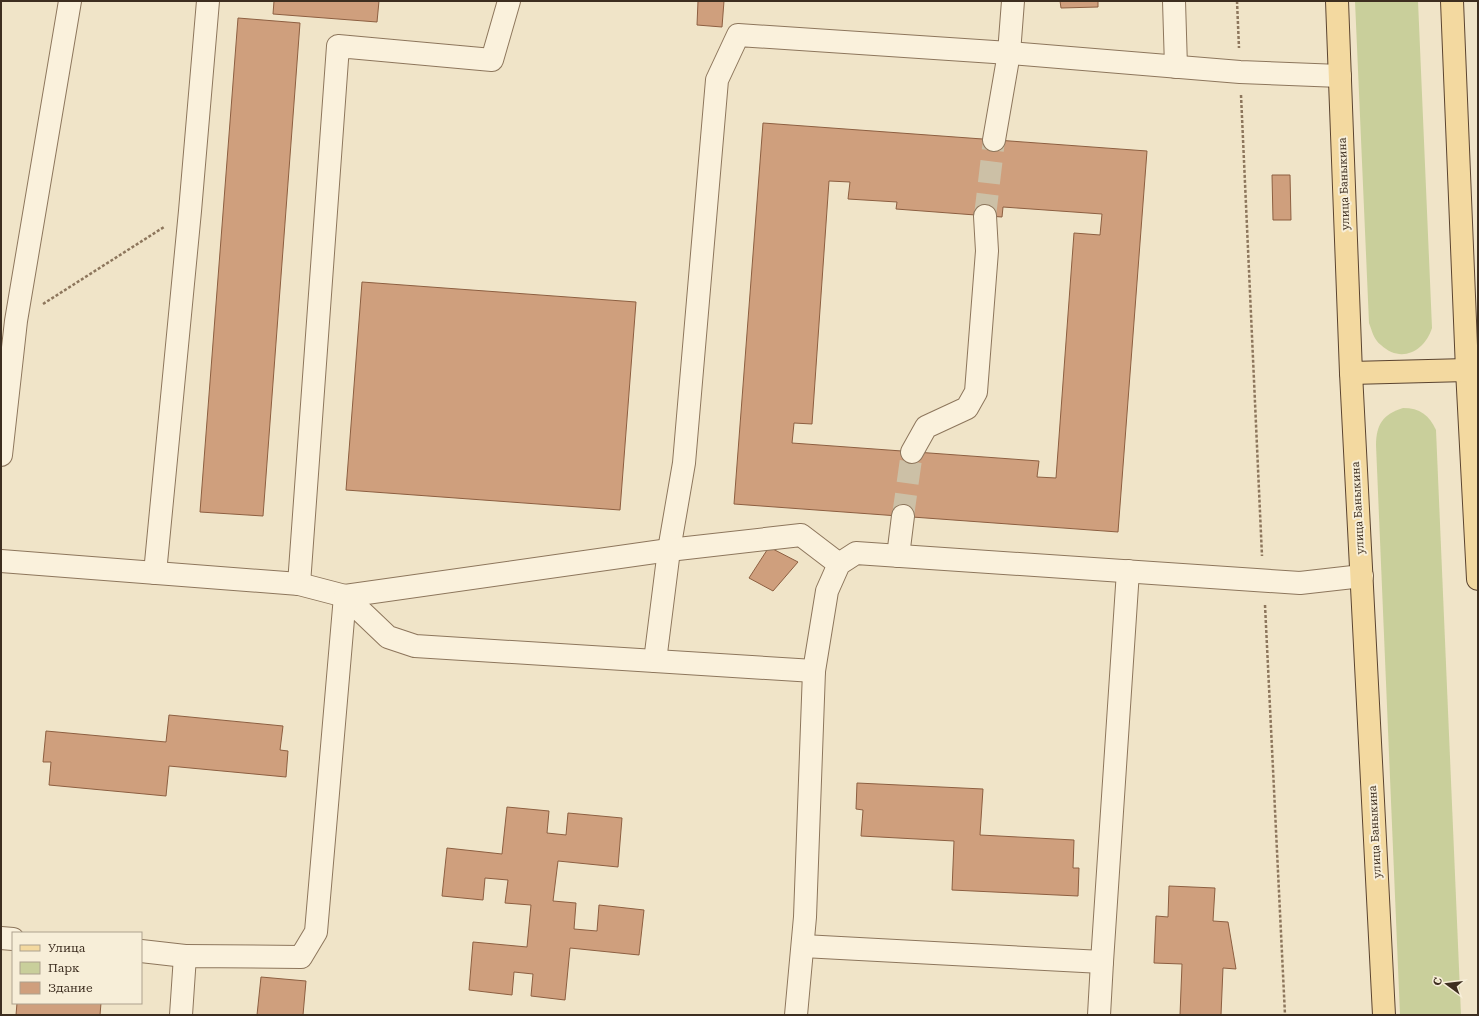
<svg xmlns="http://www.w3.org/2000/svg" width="1479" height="1016" viewBox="0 0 1479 1016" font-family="'Roboto Serif',serif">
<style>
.green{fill:#c9cf9b}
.building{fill:#cf9f7d;stroke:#8d5f41;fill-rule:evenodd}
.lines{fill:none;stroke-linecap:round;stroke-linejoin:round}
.minor-tunnel{stroke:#ccc0a6;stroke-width:22;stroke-dasharray:22 11;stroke-linecap:butt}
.minor-casing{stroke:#8d765c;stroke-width:24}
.major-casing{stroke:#5b4430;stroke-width:24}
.path{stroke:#8d765c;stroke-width:2.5;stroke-dasharray:3 2;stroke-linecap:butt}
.minor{stroke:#faf1dc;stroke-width:22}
.major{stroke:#f3d9a0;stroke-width:22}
.labels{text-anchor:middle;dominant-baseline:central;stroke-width:4;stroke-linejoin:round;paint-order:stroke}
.street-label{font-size:11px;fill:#3d2e20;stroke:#f7eed8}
</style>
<rect width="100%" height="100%" fill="#f0e4c8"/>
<g class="green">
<path d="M1355,1H1418L1432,328C1425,351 1401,364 1381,345C1374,340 1372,331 1369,323Z"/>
<path d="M1403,408C1420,408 1429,415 1436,430L1461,1015H1400L1376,445C1376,425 1383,414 1403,408Z"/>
</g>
<g class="building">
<polygon points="274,1 379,1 377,22 273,14"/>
<polygon points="698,1 724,1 722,27 697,25"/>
<polygon points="1060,1 1098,1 1098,7 1061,8"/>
<polygon points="238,18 300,23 263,516 200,512"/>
<path d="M763,123L1147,151L1118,532L734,504ZM829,181L850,182L848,199L897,202L896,209L1002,217L1003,207L1102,214L1100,235L1074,233L1056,478L1037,477L1039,461L792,443L794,423L812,424Z"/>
<polygon points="1272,175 1290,175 1291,220 1273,220"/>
<polygon points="362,282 636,302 620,510 346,490"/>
<polygon points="769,547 798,562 773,591 749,578"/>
<polygon points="169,715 283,726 280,750 288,751 286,777 169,766 166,796 49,785 51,762 43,762 46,731 166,742"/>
<polygon points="857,783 983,789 980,835 1074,840 1073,868 1079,868 1078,896 952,890 954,841 861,836 863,810 856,809"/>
<polygon points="507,807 549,811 547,833 566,835 568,813 622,818 618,867 558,861 553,901 576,903 574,929 597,931 599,905 644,910 639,955 570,948 565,1000 531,996 533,974 514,972 512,995 469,990 473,942 527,947 531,905 505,903 508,880 485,878 483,900 442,896 447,848 502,854"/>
<polygon points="1169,886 1215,888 1213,921 1228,922 1236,969 1223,968 1221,1015 1180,1015 1182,964 1154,963 1156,916 1168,917"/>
<polygon points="261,977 306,981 303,1015 257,1015"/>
<polygon points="17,1003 101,1003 100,1015 16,1015"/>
</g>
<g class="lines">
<g class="minor-tunnel">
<polyline points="985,216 994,140"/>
<polyline points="903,516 912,452"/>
</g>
<g class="minor-casing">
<g id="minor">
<polyline points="1174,1 1176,67"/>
<polyline points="994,140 1009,53 1013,1"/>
<polyline points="912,452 926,427 967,408 976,392 987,251 985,216"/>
<polyline points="1,455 16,321 70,1"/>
<polyline points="898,556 903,516"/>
<polyline points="1,561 299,584 345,596 388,637 415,646 814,671"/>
<polyline points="155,573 190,211 208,1"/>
<polyline points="299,584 338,46 492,60 509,1"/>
<polyline points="655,661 669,550 684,463 717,80 738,35 1009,53 1240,72 1340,76"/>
<polyline points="1,938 13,939"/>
<polyline points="803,946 1102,962 1128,571"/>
<polyline points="141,951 185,956"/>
<polyline points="181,1015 185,956 301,957 316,932 345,596 669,550 801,535 839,564"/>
<polyline points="796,1015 805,917 814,671 827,591 839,564 856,553 1300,583 1362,576"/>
<polyline points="1099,1015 1102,962"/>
</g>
</g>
<g class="major-casing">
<g id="major">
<polyline points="1337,1 1351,373 1384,1015"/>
<polyline points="1452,1 1467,370 1478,579"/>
<polyline points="1351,373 1467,370"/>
</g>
</g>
<g class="path">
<polyline points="1237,1 1239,48"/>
<polyline points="1241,95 1262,556"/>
<polyline points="43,304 164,227"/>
<polyline points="1265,605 1285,1015"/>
</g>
<use href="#minor" class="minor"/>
<use href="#major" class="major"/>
</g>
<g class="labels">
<g class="street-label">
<text transform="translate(1344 184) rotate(-92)">улица Баныкина</text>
<text transform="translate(1358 508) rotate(-93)">улица Баныкина</text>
<text transform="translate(1375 832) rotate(-93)">улица Баныкина</text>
</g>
</g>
<rect width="1479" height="1016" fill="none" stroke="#3d2e20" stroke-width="4"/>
<rect x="12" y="932" width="130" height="72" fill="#f7eed8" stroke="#ada18e"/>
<rect x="20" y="945" width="20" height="6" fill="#f3d9a0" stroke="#ada18e"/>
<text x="48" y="952" font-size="12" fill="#3d2e20">Улица</text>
<rect x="20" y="962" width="20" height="12" fill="#c9cf9b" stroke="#ada18e"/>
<text x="48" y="972" font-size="12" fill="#3d2e20">Парк</text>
<rect x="20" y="982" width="20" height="12" fill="#cf9f7d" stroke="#ada18e"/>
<text x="48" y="992" font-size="12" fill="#3d2e20">Здание</text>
<g transform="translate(1447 984) rotate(285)" stroke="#f7eed8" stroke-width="3" paint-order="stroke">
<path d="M0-3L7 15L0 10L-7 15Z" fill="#3d2e20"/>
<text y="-6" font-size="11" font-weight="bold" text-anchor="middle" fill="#3d2e20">С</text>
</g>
</svg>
